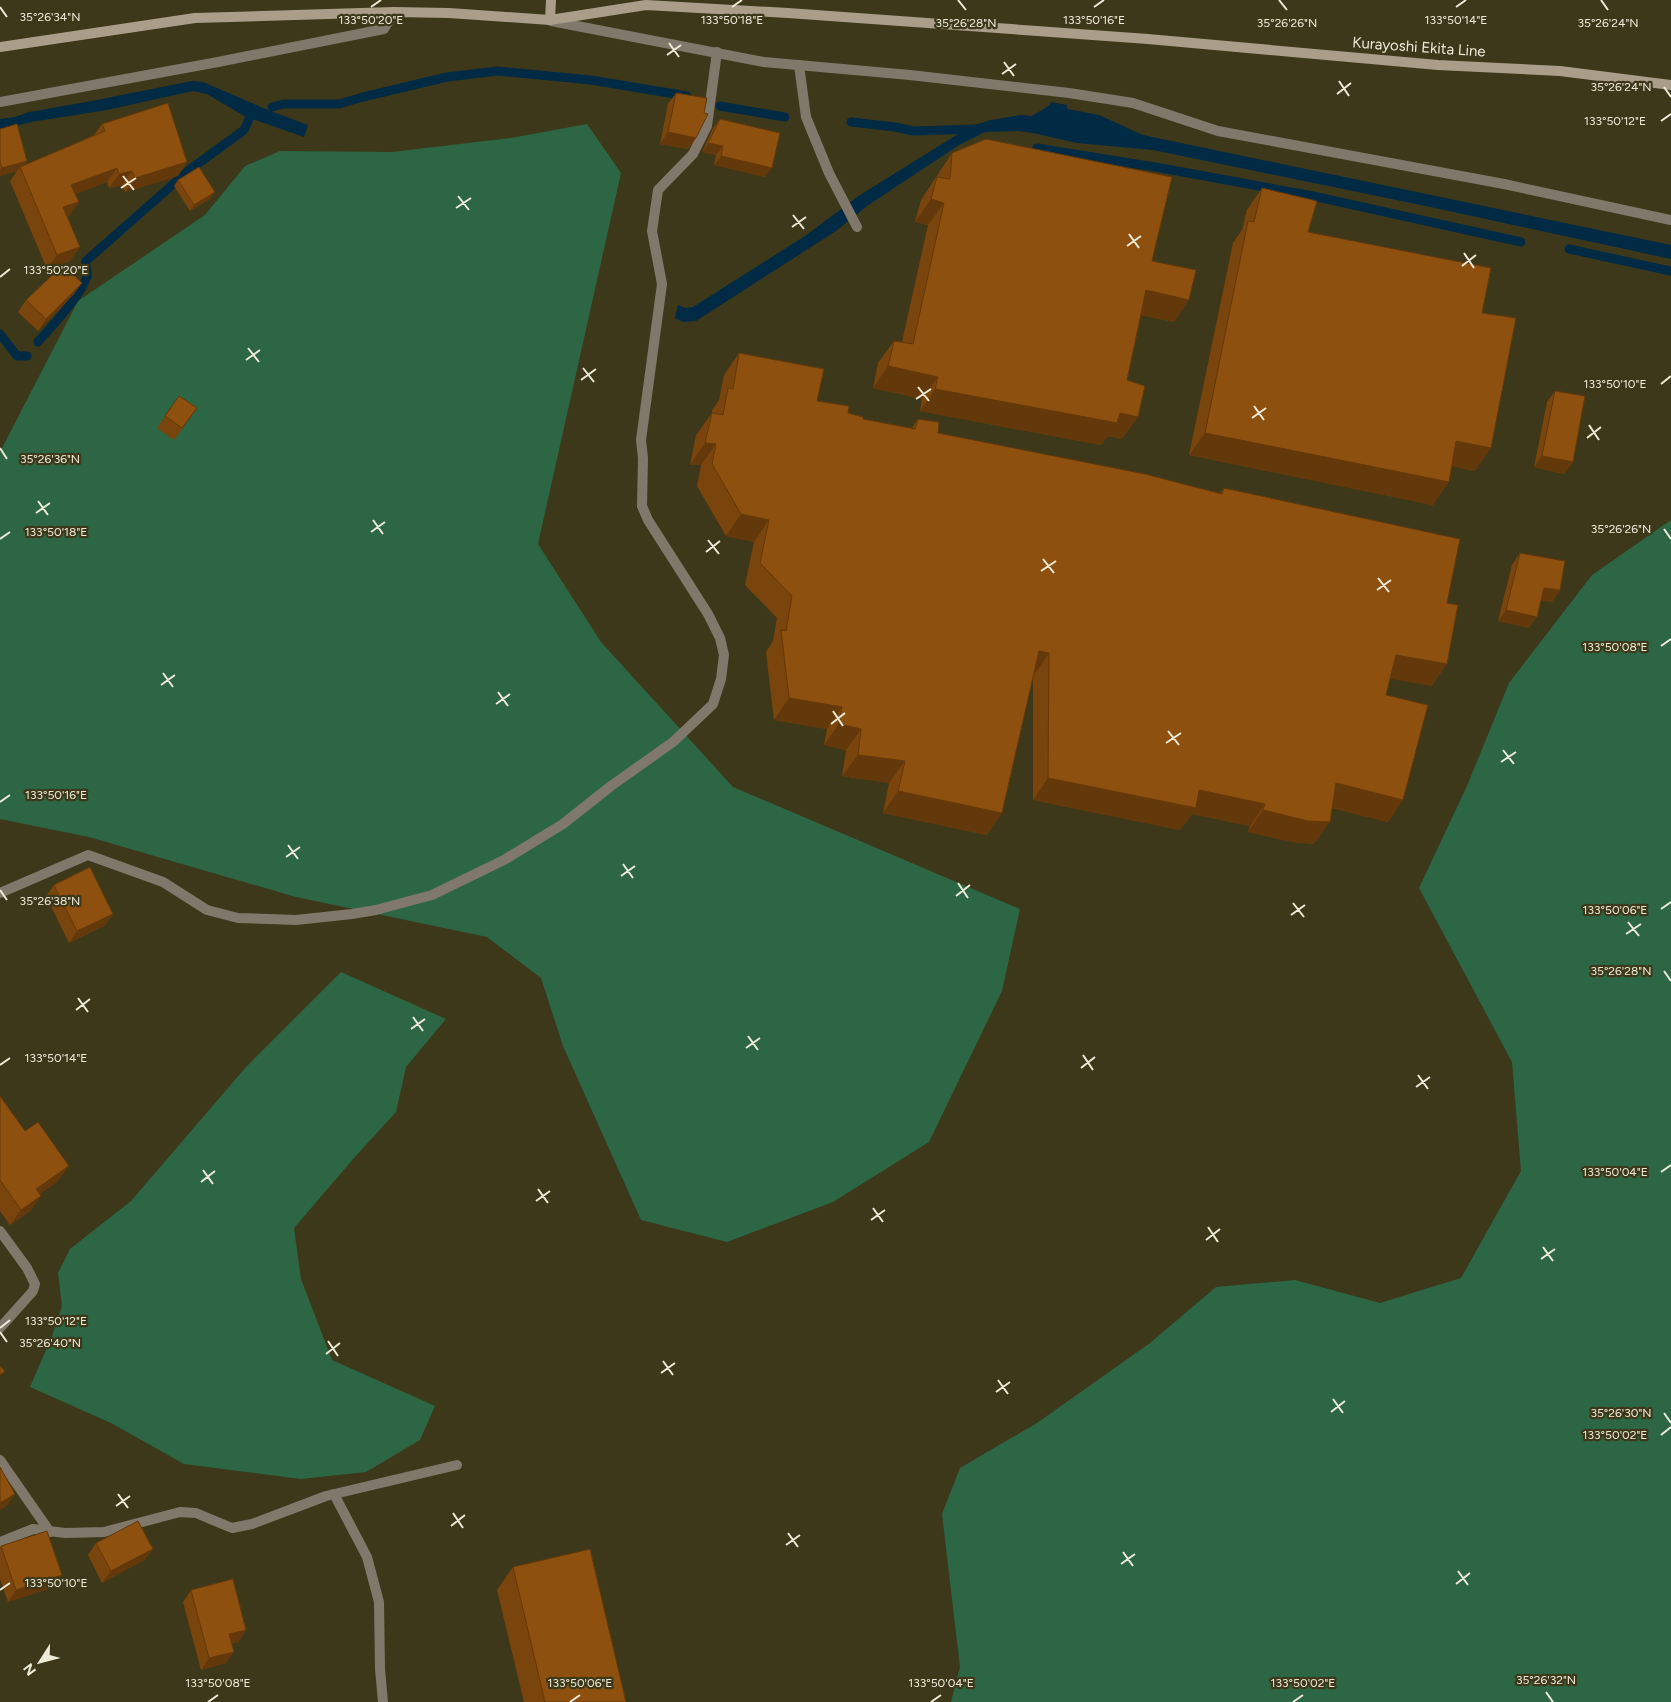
<svg xmlns="http://www.w3.org/2000/svg" width="1671" height="1702" viewBox="0 0 1671 1702" font-family="Figtree,sans-serif">
<style>
.green{fill:#2c6645}
.water{fill:#012b45}
.lines{fill:none;stroke-linecap:round;stroke-linejoin:round}
.stream{stroke:#012b45;stroke-width:9}
.service{stroke:#81786c;stroke-width:10}
.minor{stroke:#81786c;stroke-width:10}
.secondary{stroke:#aa9d89;stroke-width:10}
.wall{fill:#79450d}
.shaded-wall{fill:#63380a}
.building{fill:#8d500f;stroke:#63380a}
.ticks{fill:none;stroke:#edead8;stroke-width:2}
.labels{text-anchor:middle;dominant-baseline:central;stroke-width:4.5;stroke-linejoin:round;paint-order:stroke}
.street-label{font-size:15px;fill:#edead8;stroke:#3d381a}
.ticks-label{font-size:12px;text-anchor:middle;fill:#edead8;stroke:#3d381a;stroke-width:4.5;stroke-linejoin:round;paint-order:stroke}
</style>
<rect width="100%" height="100%" fill="#3d381a"/>
<g class="green">
<polygon points="587,124 621,173 538,544 601,642 733,787 1020,909 1002,991 929,1142 833,1202 727,1242 641,1220 563,1046 541,978 487,937 296,897 89,837 0,819 0,452 78,301 205,215 245,166 280,151 392,152 511,138"/>
<polygon points="1671,520 1671,1702 951,1702 960,1667 942,1514 960,1468 1037,1423 1150,1343 1216,1287 1295,1280 1380,1303 1461,1278 1521,1171 1512,1062 1419,888 1467,786 1509,683 1592,575"/>
<polygon points="341,972 446,1019 406,1067 396,1112 354,1158 294,1228 301,1279 332,1360 435,1406 420,1440 366,1472 301,1479 184,1464 111,1423 30,1387 52,1336 62,1306 58,1273 70,1249 131,1201 246,1067"/>
</g>
<g class="water">
<polygon points="192,81 203,82 268,110 308,125 304,137 244,116 207,94 193,91 107,110 31,122 0,130 0,119 15,117 29,112 92,101"/>
<polygon points="1051,102 1067,105 1067,109 1099,115 1143,135 1671,245 1671,259 1421,205 1153,150 1077,143 1033,133 1018,131 985,132 959,145 867,206 836,231 696,321 683,322 675,318 678,305 686,308 693,307 805,236 860,195 971,126 991,120 1021,115 1032,116 1050,105"/>
</g>
<g class="lines">
<g class="stream">
<polyline points="720,106 785,117"/>
<polyline points="272,107 283,104 339,104 363,97 447,77 498,71 591,80 687,96"/>
<polyline points="851,122 895,127 913,131 976,129"/>
<polyline points="1037,148 1161,168 1313,196 1521,242"/>
<polyline points="1569,249 1671,271"/>
<polyline points="0,334 17,356 27,356"/>
<path d="M38,342C51,327 82,295 87,276C88,271 85,266 86,261L188,171L244,130L249,119"/>
</g>
<g class="service">
<polyline points="799,65 806,117 829,173 857,227"/>
<polyline points="0,1231 27,1268 35,1284 33,1291 0,1328"/>
<polyline points="0,1460 50,1532"/>
<polyline points="334,1494 367,1557 379,1602 380,1669 383,1702"/>
<polyline points="0,1542 33,1529 65,1533 104,1532 180,1512 196,1513 232,1528 252,1524 326,1496 457,1465"/>
</g>
<g class="minor">
<polyline points="551,21 764,62 910,75 1069,93 1133,103 1218,131 1504,184 1671,220"/>
<polyline points="0,102 218,62 384,29 394,12"/>
<polyline points="0,893 88,855 163,882 207,910 238,918 296,920 352,914 376,910 432,895 504,860 563,824 611,786 673,742 713,704 721,679 724,655 720,638 708,614 648,520 642,506 643,458 641,440 662,284 652,231 658,190 693,154 707,126 717,52"/>
</g>
<g class="secondary">
<polyline points="550,20 551,0"/>
<polyline points="0,47 195,18 394,12 449,13 550,20 646,5 788,13 1148,39 1438,65 1560,71 1671,85"/>
</g>
</g>
<g class="wall">
<polygon points="676,93 696,138 688,149 660,144 668,104"/>
<polygon points="720,119 765,177 714,165 716,155 702,152 713,128"/>
<polygon points="102,124 178,176 125,192 122,185 109,188 107,182 75,194 79,202 69,216 67,217 80,247 70,261 47,269 10,181 17,171 0,176 0,129 25,165 94,135"/>
<polygon points="952,153 1152,261 1174,322 1141,315 1127,380 1122,439 1108,436 1101,445 920,411 922,399 873,388 878,363 894,341 902,342 928,225 915,222 921,200"/>
<polygon points="178,180 211,198 190,211 174,186"/>
<polygon points="1262,188 1308,232 1482,313 1475,471 1452,466 1433,505 1189,455 1233,243 1242,230 1247,210"/>
<polygon points="82,283 73,295 38,331 18,312 26,300"/>
<polygon points="739,353 817,401 863,419 912,428 918,419 938,433 1220,493 1224,488 1432,686 1390,678 1386,695 1403,800 1388,822 1332,808 1314,844 1293,842 1248,832 1250,826 1192,814 1180,830 1033,800 1033,676 987,835 883,813 889,783 842,776 846,750 824,745 827,729 774,720 766,652 773,641 777,618 745,585 754,542 726,536 697,486 701,465 690,465 696,435 712,413 712,410 719,400 724,375"/>
<polygon points="1555,391 1573,462 1564,474 1534,467 1547,402"/>
<polygon points="179,396 197,408 174,440 157,428"/>
<polygon points="1520,553 1560,590 1552,602 1541,600 1537,617 1529,628 1498,621 1512,565"/>
<polygon points="54,885 113,914 105,925 69,943 46,896"/>
<polygon points="0,1096 25,1131 58,1181 40,1194 41,1196 30,1211 10,1225 0,1211"/>
<polygon points="96,1543 153,1549 144,1560 102,1583 88,1555"/>
<polygon points="1,1546 54,1587 8,1602 0,1579 0,1547"/>
<polygon points="513,1567 626,1702 524,1702 497,1590"/>
<polygon points="191,1590 246,1630 238,1642 232,1643 226,1663 201,1670 183,1602"/>
</g>
<g class="shaded-wall">
<polygon points="668,132 696,138 688,149 660,144"/>
<polygon points="708,143 723,146 716,155 702,152"/>
<polygon points="721,156 772,168 765,177 714,165"/>
<polygon points="27,161 21,170 20,167 17,171 0,176 0,170 2,168"/>
<polygon points="187,162 178,176 125,192 135,178"/>
<polygon points="117,168 107,182 62,199 71,185"/>
<polygon points="132,171 122,185 109,188 119,174"/>
<polygon points="215,192 211,198 190,211 194,205"/>
<polygon points="931,199 944,203 928,225 915,222"/>
<polygon points="79,202 69,216 54,221 63,207"/>
<polygon points="80,247 70,261 47,269 57,255"/>
<polygon points="82,283 73,295 38,331 46,319"/>
<polygon points="1146,290 1189,300 1174,322 1130,313"/>
<polygon points="888,366 938,377 922,399 873,388"/>
<polygon points="935,389 1120,413 1138,417 1122,439 1108,436 1101,445 920,411"/>
<polygon points="1205,433 1449,482 1433,505 1189,455"/>
<polygon points="1456,441 1491,448 1475,471 1441,464"/>
<polygon points="705,443 716,444 701,465 690,465"/>
<polygon points="1542,456 1573,462 1564,474 1534,467"/>
<polygon points="741,514 769,520 754,542 726,536"/>
<polygon points="1544,588 1560,590 1552,602 1536,600"/>
<polygon points="1506,610 1537,617 1529,628 1498,621"/>
<polygon points="1039,651 1049,653 1034,675"/>
<polygon points="1396,655 1447,664 1432,686 1380,677"/>
<polygon points="789,698 842,707 827,729 774,720"/>
<polygon points="839,724 861,729 846,750 824,745"/>
<polygon points="858,755 905,761 889,783 842,776"/>
<polygon points="1048,778 1199,790 1265,804 1250,826 1192,814 1180,830 1033,800"/>
<polygon points="1336,783 1403,800 1388,822 1321,805"/>
<polygon points="898,791 1002,813 987,835 883,813"/>
<polygon points="1263,810 1330,822 1314,844 1293,842 1248,832"/>
<polygon points="113,914 105,925 69,943 77,931"/>
<polygon points="69,1166 58,1181 26,1204 36,1189"/>
<polygon points="41,1196 30,1211 10,1225 21,1210"/>
<polygon points="15,1494 7,1506 0,1510 0,1503"/>
<polygon points="153,1549 144,1560 102,1583 111,1571"/>
<polygon points="62,1575 54,1587 8,1602 16,1590"/>
<polygon points="246,1630 238,1642 221,1646 229,1634"/>
<polygon points="234,1652 226,1663 201,1670 209,1658"/>
</g>
<g class="building">
<polygon points="676,93 707,98 704,113 708,114 696,138 668,132"/>
<polygon points="168,103 187,162 135,178 132,171 119,174 117,168 71,185 79,202 63,207 80,247 57,255 20,167 105,131 102,124"/>
<polygon points="720,119 780,133 772,168 721,156 723,146 708,143"/>
<polygon points="17,124 27,161 2,168 0,161 0,129"/>
<polygon points="986,139 1172,177 1152,261 1196,270 1189,300 1146,290 1127,380 1145,386 1138,417 1120,413 1117,423 935,389 938,377 888,366 894,341 913,344 944,203 931,199 937,177 950,179 952,153"/>
<polygon points="199,167 215,192 194,205 178,180"/>
<polygon points="1262,188 1317,201 1308,232 1491,268 1482,313 1516,318 1491,448 1456,441 1449,482 1205,433 1248,221 1254,222"/>
<polygon points="63,265 82,283 46,319 26,300"/>
<polygon points="739,353 824,369 817,401 849,406 848,413 863,417 863,419 915,429 918,419 939,422 938,433 1145,474 1222,494 1224,488 1460,539 1447,603 1458,605 1447,664 1396,655 1386,695 1428,705 1403,800 1336,783 1330,822 1308,821 1263,810 1265,804 1199,790 1196,808 1048,778 1049,653 1039,651 1002,813 898,791 905,761 858,755 861,729 839,724 842,707 789,698 781,630 786,631 792,596 760,563 769,520 741,514 712,464 716,444 705,443 712,413 723,415 728,388 733,389"/>
<polygon points="1555,391 1585,396 1573,462 1542,456"/>
<polygon points="179,396 197,408 182,428 165,416"/>
<polygon points="1520,553 1565,561 1560,590 1544,588 1537,617 1506,610"/>
<polygon points="90,867 113,914 77,931 54,885"/>
<polygon points="0,1096 25,1131 38,1122 69,1166 36,1189 41,1196 21,1210 0,1180"/>
<polygon points="0,1366 5,1371 0,1375"/>
<polygon points="0,1467 15,1494 0,1503"/>
<polygon points="138,1521 153,1549 111,1571 96,1543"/>
<polygon points="47,1531 62,1575 16,1590 1,1546"/>
<polygon points="590,1549 626,1702 545,1702 513,1567"/>
<polygon points="233,1579 246,1630 229,1634 234,1652 209,1658 191,1590"/>
</g>
<path class="ticks" d="M958,0L966,10M1279,0L1287,10M1601,0L1608,10M0,7L7,17M371,7L381,0M732,7L742,0M1094,7L1104,0M1456,7L1466,0M669,43L679,57M667,55L681,45M1004,62L1014,76M1002,74L1016,64M1339,81L1349,96M1664,87L1671,97M1337,94L1351,83M1661,121L1671,114M123,176L134,190M121,188L136,178M458,196L469,210M456,208L471,198M793,215L804,229M792,227L806,217M1129,234L1139,248M1127,246L1141,236M1464,253L1474,268M1462,266L1476,255M0,277L10,269M248,348L259,362M246,360L260,350M583,368L594,382M581,380L596,369M1661,384L1671,376M918,387L929,401M916,399L931,389M1254,406L1264,420M1252,418L1266,408M1589,425L1599,440M1587,438L1601,427M0,448L7,459M38,501L48,515M36,513L50,503M373,520L383,534M1664,529L1671,539M371,532L385,522M0,539L10,532M708,540L719,554M706,552L720,541M1043,559L1054,573M1041,571L1056,561M1378,578L1389,592M1377,590L1391,580M1661,646L1671,639M163,673L173,687M161,685L175,675M498,692L508,706M496,704L510,694M833,711L843,726M831,724L845,713M1168,731L1179,745M1166,743L1181,733M1503,750L1514,764M1501,762L1516,752M0,802L10,795M288,845L298,859M286,857L300,847M623,864L633,878M621,876L635,866M958,883L968,898M0,890L7,900M956,896L970,885M1293,903L1304,917M1661,909L1671,902M1291,915L1305,905M1628,922L1639,936M1626,934L1641,924M1664,971L1671,981M78,998L88,1012M76,1010L90,999M413,1017L423,1031M411,1029L425,1019M748,1036L758,1050M746,1048L760,1038M1083,1055L1093,1070M0,1065L10,1058M1081,1068L1095,1057M1418,1075L1428,1089M1416,1087L1430,1077M203,1170L213,1184M1661,1172L1671,1165M201,1182L215,1171M538,1189L548,1203M536,1201L550,1191M873,1208L883,1222M871,1220L885,1210M1208,1227L1218,1242M1206,1240L1220,1229M1543,1247L1553,1261M1541,1259L1555,1249M0,1328L10,1320M0,1332L7,1342M328,1341L338,1356M326,1354L340,1343M663,1361L673,1375M661,1373L675,1363M998,1380L1008,1394M996,1392L1010,1382M1333,1399L1343,1413M1331,1412L1345,1401M1664,1413L1671,1423M1661,1435L1671,1427M118,1494L128,1508M116,1506L130,1496M453,1513L463,1528M451,1526L465,1515M788,1533L798,1547M786,1545L800,1535M1123,1552L1133,1566M1121,1564L1135,1554M1458,1571L1468,1585M1456,1584L1470,1573M0,1590L10,1583M1546,1692L1553,1702M208,1702L218,1695M570,1702L580,1695M931,1702L941,1695M1293,1702L1303,1695"/>
<g class="labels">
<g class="street-label">
<text transform="translate(1419 47) rotate(4)">Kurayoshi Ekita Line</text>
</g>
</g>
<g class="ticks-label">
<text x="50" y="21">35°26'34"N</text>
<text x="371" y="24">133°50'20"E</text>
<text x="732" y="24">133°50'18"E</text>
<text x="1094" y="24">133°50'16"E</text>
<text x="1456" y="24">133°50'14"E</text>
<text x="966" y="27">35°26'28"N</text>
<text x="1287" y="27">35°26'26"N</text>
<text x="1608" y="27">35°26'24"N</text>
<text x="1621" y="91">35°26'24"N</text>
<text x="1615" y="125">133°50'12"E</text>
<text x="56" y="274">133°50'20"E</text>
<text x="1615" y="388">133°50'10"E</text>
<text x="50" y="463">35°26'36"N</text>
<text x="1621" y="533">35°26'26"N</text>
<text x="56" y="536">133°50'18"E</text>
<text x="1615" y="651">133°50'08"E</text>
<text x="56" y="799">133°50'16"E</text>
<text x="50" y="905">35°26'38"N</text>
<text x="1615" y="914">133°50'06"E</text>
<text x="1621" y="975">35°26'28"N</text>
<text x="56" y="1062">133°50'14"E</text>
<text x="1615" y="1176">133°50'04"E</text>
<text x="56" y="1325">133°50'12"E</text>
<text x="50" y="1347">35°26'40"N</text>
<text x="1621" y="1417">35°26'30"N</text>
<text x="1615" y="1439">133°50'02"E</text>
<text x="56" y="1587">133°50'10"E</text>
<text x="1546" y="1684">35°26'32"N</text>
<text x="218" y="1687">133°50'08"E</text>
<text x="580" y="1687">133°50'06"E</text>
<text x="941" y="1687">133°50'04"E</text>
<text x="1303" y="1687">133°50'02"E</text>
</g>
<g transform="translate(40 1662) rotate(234)" stroke="#3d381a" stroke-width="4" paint-order="stroke">
<path d="M0-4L9 19L0 12L-9 19Z" fill="#edead8"/>
<text y="-8" font-size="14" font-weight="bold" text-anchor="middle" fill="#edead8">N</text>
</g>
</svg>
